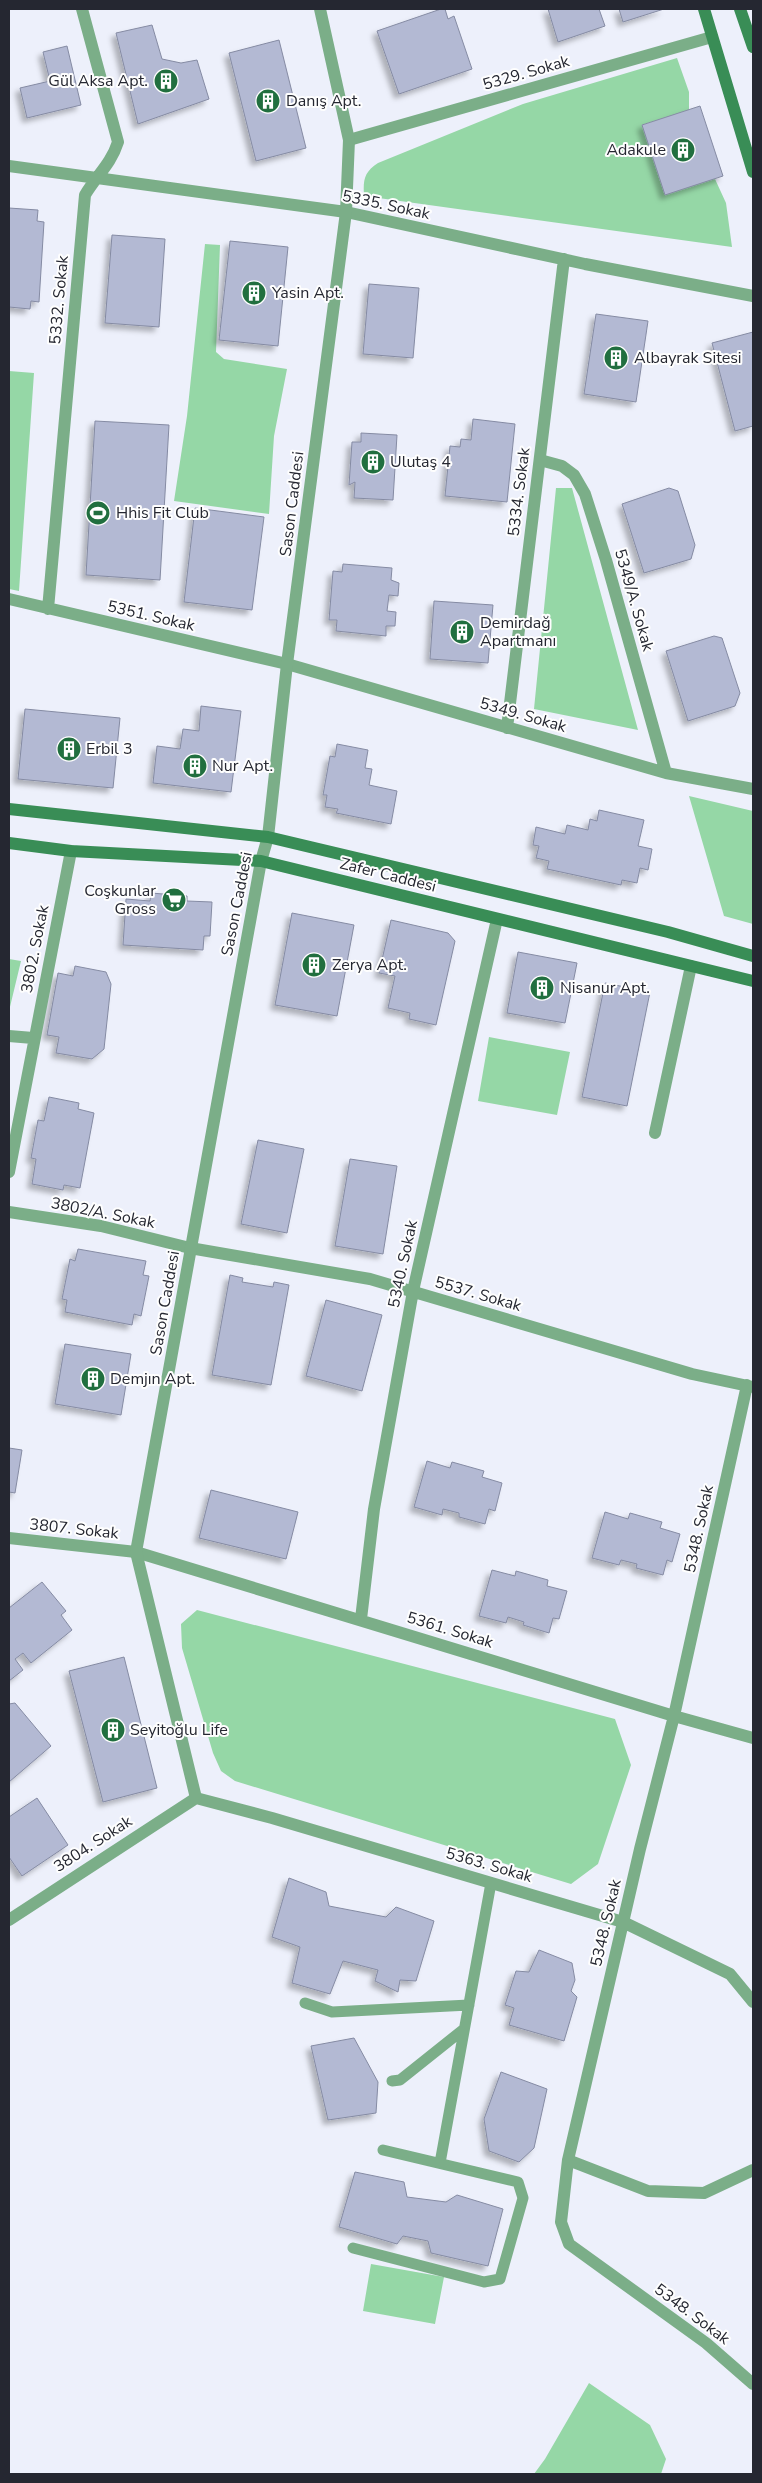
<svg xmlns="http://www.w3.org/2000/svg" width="762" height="2483" font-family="'Nunito Sans',sans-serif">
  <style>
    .green { fill: #95d7a6 }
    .building { fill: #b3b9d3; stroke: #858ba3; filter: url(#shadow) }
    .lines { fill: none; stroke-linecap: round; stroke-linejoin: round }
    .service { stroke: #7bae88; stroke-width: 11 }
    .minor { stroke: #7bae88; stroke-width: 12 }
    .tertiary { stroke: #7bae88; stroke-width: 12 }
    .secondary { stroke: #398d56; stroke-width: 12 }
    .labels { text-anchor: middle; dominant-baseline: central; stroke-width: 4; stroke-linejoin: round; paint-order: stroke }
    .street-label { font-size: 16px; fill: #252731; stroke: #fefefe }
    .poi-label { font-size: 16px; fill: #252731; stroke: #fefefe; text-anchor: start }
  </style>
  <defs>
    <filter id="shadow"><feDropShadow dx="-4.5" dy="4.5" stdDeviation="2.5" flood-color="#0004"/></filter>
  </defs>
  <rect width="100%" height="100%" fill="#edf0fb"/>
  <path class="green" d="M677,58L689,92V110L642,125L715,179L726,203L732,247L364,196C363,180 364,172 378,163L523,104Z
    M205,244L220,245L216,352L224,359L287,369L274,436L269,514L174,501L187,416Z
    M9,371L34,373L19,591L9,589Z
    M556,488H572L638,730L534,709Z
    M689,796L753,811V924L724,916Z
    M9,959L21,961L9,1011Z
    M489,1037L570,1052L557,1115L478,1101Z
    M197,1610L615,1719L631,1765L598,1864L571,1884L235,1781L221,1771L213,1753L182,1648L181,1624Z
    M371,2264L444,2277L435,2324L363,2311Z
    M589,2383L650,2425L666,2459L661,2474H534L545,2459Z"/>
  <path class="building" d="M441,9H445L448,19L454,16L472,69L399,94L377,31Z
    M548,9H599L605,26L558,42Z
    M619,9H664L623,22Z
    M152,25L162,59L181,63L197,60L209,99L138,124L116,33Z
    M279,40L306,148L256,161L229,53Z
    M67,46L81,105L27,118L20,88L50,81L43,52Z
    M700,106L723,176L665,195L642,125Z
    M9,208L38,210L37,221L44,222L39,302L31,301L30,309L9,307Z
    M112,235L165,239L159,327L105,323Z
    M230,241L288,247L278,346L219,340Z
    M369,284L419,288L413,358L363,354Z
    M596,314L648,321L636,402L584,394Z
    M753,332V426L735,431L712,343Z
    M473,419L515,424L507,502L445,496L450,446L460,447L461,439L471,440Z
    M95,421L169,425L160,580L86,575Z
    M361,433L397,435L393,500L354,498L355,482L349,485L352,442H361Z
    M669,488L678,491L695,545L691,559L644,573L622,504Z
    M195,508L264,517L252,610L184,602Z
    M343,564L392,568L391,580L399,583L398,596L389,595L387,611L396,612L395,626H386V636L336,631L337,620H329L333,571L342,572Z
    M434,601L493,605L488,663L430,659Z
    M714,636L722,638L740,693L735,706L688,721L666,651Z
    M201,706L241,711L231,792L153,783L157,746L180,749L183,729L199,731Z
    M25,709L120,718L113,788L18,779Z
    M337,744L368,750L365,768L372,769L369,785L397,791L391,824L336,813L338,809L325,807L327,795H323L330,756L335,757Z
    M599,810L644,820L638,846L652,849L648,870L640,868L637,883L622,880L621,885L547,869L549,861L536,858L539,846L533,845L536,827L565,834L567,825L588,830L590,819L597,821Z
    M151,893L187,896V901L212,902L210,936H204L203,950L123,945L126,899L150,901Z
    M292,913L354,925L337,1016L275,1005Z
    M391,920L448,933L455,941L436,1025L409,1019L410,1013L388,1008L395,976L379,973Z
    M518,952L577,963L565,1023L507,1013Z
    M75,966L106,972L111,984L104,1049L92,1059L56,1053L59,1037L47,1035L58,973L73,976Z
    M605,983L650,992L627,1106L582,1097Z
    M49,1097L79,1103L78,1109L94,1113L80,1188L64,1185L63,1190L32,1184L36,1159L31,1158L38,1120L44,1121Z
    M258,1140L304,1149L287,1233L241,1224Z
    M350,1159L397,1166L383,1254L335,1246Z
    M78,1249L146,1261L143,1275L149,1276L141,1316L134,1314L132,1325L65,1312L67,1300L62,1299L70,1259L75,1261Z
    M230,1275L243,1278L242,1282L273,1287L274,1282L289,1285L271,1385L212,1375Z
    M326,1300L382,1315L362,1391L306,1376Z
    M65,1344L131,1354L121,1415L55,1404Z
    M9,1448L22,1450L15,1493L9,1492Z
    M427,1461L450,1468L452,1462L484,1471L482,1477L502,1483L495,1511L489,1509L485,1524L459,1517V1513L443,1509L442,1515L414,1507Z
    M211,1490L298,1512L286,1559L199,1538Z
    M605,1512L628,1519L630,1513L662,1522L660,1528L680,1534L672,1562L667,1560L663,1575L636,1568L637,1564L621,1560L619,1565L592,1558Z
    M492,1570L515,1576L516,1571L548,1580L547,1586L567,1591L559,1619L553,1618L549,1633L523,1625L524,1622L508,1617L506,1623L479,1616Z
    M42,1582L66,1611L61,1615L72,1630L31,1663L23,1653L15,1659L23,1670L9,1681V1608Z
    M124,1657L157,1788L103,1802L69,1671Z
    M15,1703L51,1746L9,1782V1704Z
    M37,1798L68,1845L22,1876L9,1857V1817Z
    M289,1878L326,1892L329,1906L386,1917L396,1907L434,1921L416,1981L400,1980L398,1992L375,1981L378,1970L343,1961L330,1994L292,1983L300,1947L272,1937Z
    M539,1950L572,1963L575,1980L571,1991L577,1997L564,2041L509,2025L514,2008L505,2005L516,1971L529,1972Z
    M354,2038L378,2082L376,2113L328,2120L311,2046Z
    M501,2072L547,2089L534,2148L519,2162L489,2151L484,2119Z
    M355,2172L404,2182L407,2197L446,2202L457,2195L503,2209L488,2266L431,2253L428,2241L403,2236L397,2244L339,2227Z"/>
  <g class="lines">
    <path class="service" d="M305,2003L332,2012L469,2005
      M392,2081L400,2080L464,2029
      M440,2163L491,1883
      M353,2248L484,2282L500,2279L523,2198L518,2182L383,2150"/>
    <path class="minor" d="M349,140L712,37
      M9,166L346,212L585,264L753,296
      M540,460L562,466L574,475L585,494L606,560L666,773
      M9,599L287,664L666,773L753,789
      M48,609L85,195C97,175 111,164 118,142L82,9
      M507,728L564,259
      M9,1036L33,1038
      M655,1133L691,966
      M9,1172L71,851
      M9,1212L101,1226L190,1248L370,1279L692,1374L753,1387
      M747,1385L674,1716L640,1849L568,2160L561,2222L569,2244L706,2343L753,2384
      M9,1538L136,1552L674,1716L753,1738
      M361,1619L374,1509L413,1291L497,919
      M9,1920L196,1798L272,1818L623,1922L730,1974L753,2002
      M568,2160L648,2191L704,2193L753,2170"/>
    <path class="tertiary" d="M196,1798L136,1552L261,861L268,837L287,664L346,212L349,140L320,9"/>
    <path class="secondary" d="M704,9L753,172
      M740,9L753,47
      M9,809L268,837L668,932L753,956
      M9,843L71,851L261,861L753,981"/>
  </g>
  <defs>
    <symbol id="building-disc" viewBox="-11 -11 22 22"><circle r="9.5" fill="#216f3f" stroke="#fefefe"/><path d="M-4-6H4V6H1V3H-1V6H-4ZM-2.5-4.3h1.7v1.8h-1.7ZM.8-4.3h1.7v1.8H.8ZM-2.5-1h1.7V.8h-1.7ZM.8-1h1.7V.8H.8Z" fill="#fff"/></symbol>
    <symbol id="stadium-disc" viewBox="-11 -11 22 22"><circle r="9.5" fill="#216f3f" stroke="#fefefe"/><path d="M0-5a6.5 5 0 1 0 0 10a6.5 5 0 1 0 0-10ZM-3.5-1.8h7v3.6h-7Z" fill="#fff"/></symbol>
    <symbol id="supermarket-disc" viewBox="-11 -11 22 22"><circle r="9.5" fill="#216f3f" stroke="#fefefe"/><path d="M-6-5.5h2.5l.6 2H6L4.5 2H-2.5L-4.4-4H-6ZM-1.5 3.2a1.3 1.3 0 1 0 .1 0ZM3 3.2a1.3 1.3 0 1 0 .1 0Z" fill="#fff"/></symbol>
  </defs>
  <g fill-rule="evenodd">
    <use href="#building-disc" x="152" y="67" width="28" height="28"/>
    <use href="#building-disc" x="254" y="87" width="28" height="28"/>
    <use href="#building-disc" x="669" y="136" width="28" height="28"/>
    <use href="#building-disc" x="240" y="279" width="28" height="28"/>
    <use href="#building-disc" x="602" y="344" width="28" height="28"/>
    <use href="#building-disc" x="359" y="448" width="28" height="28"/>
    <use href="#stadium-disc" x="84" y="499" width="28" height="28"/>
    <use href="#building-disc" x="448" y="618" width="28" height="28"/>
    <use href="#building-disc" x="55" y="735" width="28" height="28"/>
    <use href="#building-disc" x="181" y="752" width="28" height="28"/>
    <use href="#supermarket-disc" x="160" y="886" width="28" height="28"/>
    <use href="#building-disc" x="300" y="951" width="28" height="28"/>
    <use href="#building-disc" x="528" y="974" width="28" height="28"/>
    <use href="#building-disc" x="79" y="1365" width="28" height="28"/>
    <use href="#building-disc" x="99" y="1716" width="28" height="28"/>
  </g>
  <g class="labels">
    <g class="street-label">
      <text transform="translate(526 73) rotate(-16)">5329. Sokak</text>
      <text transform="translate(386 205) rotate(12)">5335. Sokak</text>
      <text transform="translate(59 300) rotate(-85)">5332. Sokak</text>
      <text transform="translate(519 492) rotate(-83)">5334. Sokak</text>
      <text transform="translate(292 504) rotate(-83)">Sason Caddesi</text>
      <text transform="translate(634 600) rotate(74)">5349/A. Sokak</text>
      <text transform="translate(151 616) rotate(13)">5351. Sokak</text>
      <text transform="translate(523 715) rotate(16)">5349. Sokak</text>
      <text transform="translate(388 875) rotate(14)">Zafer Caddesi</text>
      <text transform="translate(237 904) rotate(-79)">Sason Caddesi</text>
      <text transform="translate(35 949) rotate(-79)">3802. Sokak</text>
      <text transform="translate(103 1213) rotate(11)">3802/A. Sokak</text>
      <text transform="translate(403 1264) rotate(-78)">5340. Sokak</text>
      <text transform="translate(478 1294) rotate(16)">5537. Sokak</text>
      <text transform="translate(165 1303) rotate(-80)">Sason Caddesi</text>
      <text transform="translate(74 1529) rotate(6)">3807. Sokak</text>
      <text transform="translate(699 1529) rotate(-78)">5348. Sokak</text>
      <text transform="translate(450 1630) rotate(17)">5361. Sokak</text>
      <text transform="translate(93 1844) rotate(-33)">3804. Sokak</text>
      <text transform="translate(489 1865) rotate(16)">5363. Sokak</text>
      <text transform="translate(606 1923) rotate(-77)">5348. Sokak</text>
      <text transform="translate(692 2314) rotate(37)">5348. Sokak</text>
    </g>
    <g class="poi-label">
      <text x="148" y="81" text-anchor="end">Gül Aksa Apt.</text>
      <text x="286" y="101">Danış Apt.</text>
      <text x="666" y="150" text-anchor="end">Adakule</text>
      <text x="272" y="293">Yasin Apt.</text>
      <text x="634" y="358">Albayrak Sitesi</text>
      <text x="390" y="462">Ulutaş 4</text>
      <text x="116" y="513">Hhis Fit Club</text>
      <text x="480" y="623">Demirdağ<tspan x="480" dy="18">Apartmanı</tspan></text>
      <text x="86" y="749">Erbil 3</text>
      <text x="212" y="766">Nur Apt.</text>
      <text x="156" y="891" text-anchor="end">Coşkunlar<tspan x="156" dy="18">Gross</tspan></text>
      <text x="332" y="965">Zerya Apt.</text>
      <text x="560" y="988">Nisanur Apt.</text>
      <text x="110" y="1379">Demjın Apt.</text>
      <text x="130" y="1730">Seyitoğlu Life</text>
    </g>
  </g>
  <rect width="762" height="2483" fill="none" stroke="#252731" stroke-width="20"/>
</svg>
